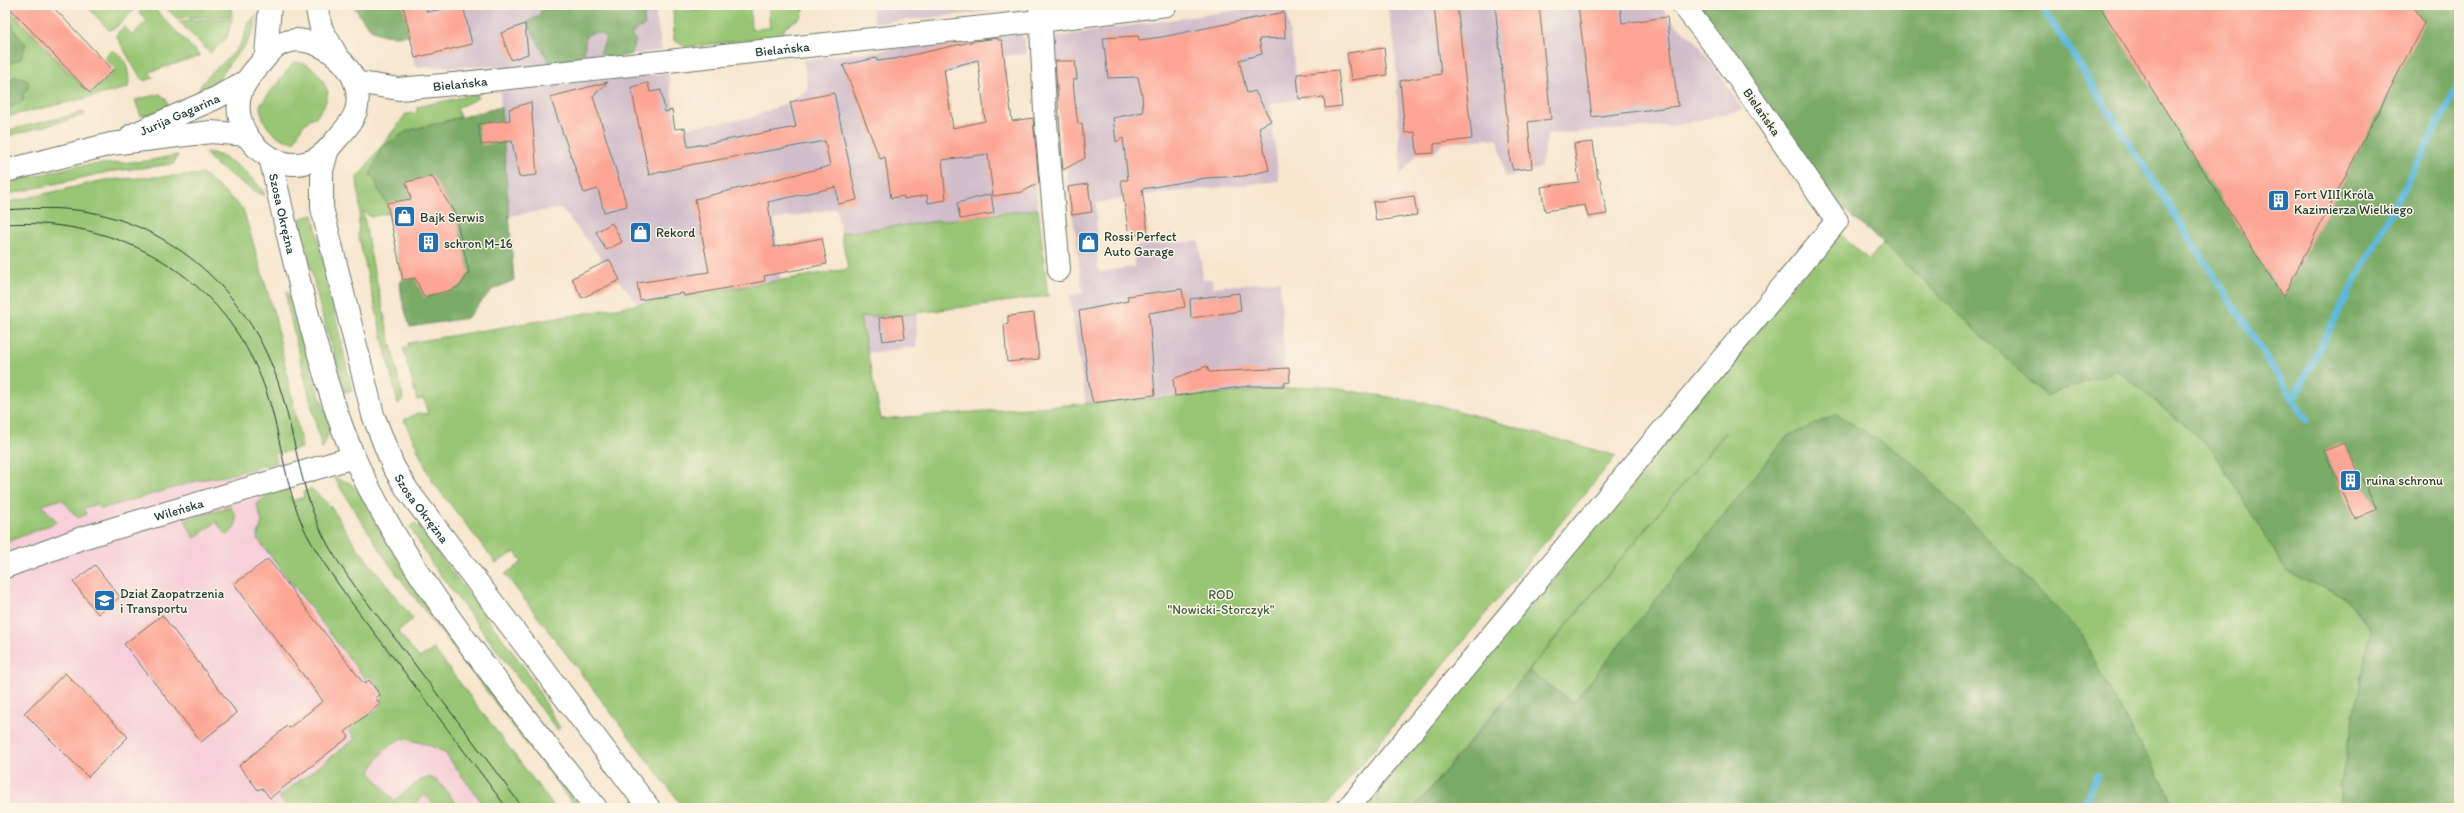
<svg xmlns="http://www.w3.org/2000/svg" width="2464" height="813" font-family="Itim,sans-serif">
  <style>
    .built { fill: #f6cfd8 }
    .industrial { fill: #d1bdca }
    .green { fill: #99c674; stroke: #5c8254 }
    .forest { fill: #7aab66; stroke: #4c744d }
    .lines { fill: none; stroke-linecap: round; stroke-linejoin: round }
    .stream { stroke: #5db9db; stroke-width: 7 }
    .building { fill: #fda594; fill-rule: evenodd }
    .minor-casing { stroke: #6b786a; stroke-width: 24 }
    .minor { stroke: #fff; stroke-width: 22 }
    .tram { stroke: #1f3d34; stroke-width: 1 }
    .labels { text-anchor: middle; dominant-baseline: central; stroke-width: 3; stroke-linejoin: round; paint-order: stroke }
    .street-label { font-size: 13px; fill: #1f3d34; stroke: #fcf5e5 }
    .poi-label { font-size: 13px; fill: #1f3d34; stroke: #fcf5e5; text-anchor: start }
    .park-label { font-size: 13px; fill: #3e5f44; stroke: #fcf5e5 }
  </style>
  <rect width="100%" height="100%" fill="#fcf5e5"/>
  <filter id="ink" filterUnits="userSpaceOnUse"><feTurbulence type="fractalNoise" baseFrequency=".025" numOctaves="2"/><feDisplacementMap in="SourceGraphic" scale="8" xChannelSelector="R" yChannelSelector="G"/><feConvolveMatrix kernelMatrix="1 2 1 2 8 2 1 2 1" color-interpolation-filters="sRGB"/></filter>
  <filter id="wash" filterUnits="userSpaceOnUse"><feTurbulence type="fractalNoise" baseFrequency=".012" numOctaves="4" result="noise"/><feDisplacementMap in="SourceGraphic" scale="16" xChannelSelector="R" yChannelSelector="G"/><feGaussianBlur stdDeviation="0.9" result="paint"/><feColorMatrix in="noise" values="0 0 0 0 0 0 0 0 0 0 0 0 0 0 0 0 0 1.4 0 .05"/><feComposite in="paint" operator="in"/></filter>
  <g filter="url(#wash)">
    <rect width="100%" height="100%" fill="#f7e6ce"/>
    <path class="built" d="M5,243L227,370L275,512L297,558L486,808H5Z"/>
    <path class="industrial" d="M405,5H596L551,66L415,67Z
      M654,5L662,50L585,62L581,34Z
      M872,5H1015L1016,9L874,23Z
      M1270,5H1286L1299,99L1270,104L1279,181L1145,195L1096,203L1097,253L1099,272L1134,267L1135,246L1199,241L1203,280L1212,279L1213,287L1280,281L1286,391L1200,393L1086,403L1069,295L1083,293L1049,38Z
      M1387,5H1662L1667,17L1697,42L1743,110L1678,125L1548,134L1540,168L1505,177L1498,138L1443,143L1434,153L1417,154L1401,175L1395,46Z
      M1021,33L1027,53L990,58L927,81L943,145L1031,127L1038,209L841,233L836,208L774,220L780,280L638,304L561,208L509,216L505,182L500,91L668,73L677,129L749,118L790,102L808,89L803,60Z
      M917,313L916,347L867,353L858,317Z"/>
    <path class="green" d="M5,5L90,94L116,70L104,57L112,51C126,53 131,76 128,88L5,117V110C11,105 17,106 23,101L24,78L15,76L5,82Z
      M86,5H140L114,29L109,30Z
      M147,5H151L200,56L149,72L153,78L144,81L136,71L116,35L124,26L132,35L147,21L139,12Z
      M163,5H178L180,8L184,5H231L232,16L176,18Z
      M673,5H683L684,11L702,9V5H750L751,29L770,28L768,5H802L805,8L801,17L784,28V36L685,47L674,40Z
      M256,16L255,27L246,45L231,61L213,88L196,99C197,80 224,64 236,50C246,40 244,24 256,16Z
      M232,18L227,38L210,53L178,21Z
      M294,62C314,63 321,76 328,92L325,104L317,116L310,119L302,127L294,142C273,139 262,125 260,105Z
      M160,94L166,99L169,108L141,116L135,100Z
      M477,94L478,98L457,108L460,117L407,131L375,179C378,192 387,200 389,213L371,217L363,211L370,252L403,398L398,404L358,234L360,208L357,178L406,114L417,113V107Z
      M84,112L85,115L5,137V131Z
      M205,152C225,152 256,178 265,195L257,193L214,163Z
      M178,155L173,164L107,172L5,195V183L76,166L146,161Z
      M204,174L243,209L275,317L302,448L275,454L277,462L225,476L204,479L101,509L97,504L84,508L86,514L78,518L62,499L42,505L57,522L5,543V203L105,180Z
      M1038,209L1048,296L902,315L860,317L881,419L1320,386L1438,405L1616,456L1325,808H684L505,574L522,562L515,552L496,563L432,481L404,420L418,413L428,414L424,399L417,400L403,347L409,346L408,343L848,269L841,233Z
      M313,215L352,391L345,392L321,311L299,219Z
      M1839,233L1869,260L1883,243L2046,396L2118,370L2212,449L2287,572L2346,597L2371,631L2341,783L2339,808H2177L2100,673L2082,634L1786,437L1573,703L1529,671L1726,432L1414,808H1360L1484,656L1566,566L1560,560Z
      M287,291L314,381L328,419L330,430L322,449L287,304Z
      M334,478L350,483L359,492C418,606 503,706 582,808H576L389,564Z
      M288,489L292,501L304,497L303,492L312,489L331,507L356,546L413,619L398,631L419,658L434,649L555,808H486L444,752L429,745L402,738C386,747 378,756 370,772L394,801C432,771 429,767 459,808H437L425,795L411,808H289L278,797L355,739L345,726L366,711L370,715L383,704L379,700L384,696L370,676L365,679L257,538L262,522L257,504L268,495Z
      M230,507C240,518 237,527 227,536L216,522L194,538L185,520Z
      M415,523L526,670L560,728L557,730L432,564L410,527Z"/>
    <path class="forest" d="M353,5H405L410,35C376,38 370,33 353,5Z
      M543,5H657L655,13L644,14L645,26L639,28L631,35L636,40L630,55L611,58L600,53L606,38C599,31 594,31 586,36L584,54L551,66L527,22L539,16Z
      M1691,5H2459V808H2339L2341,783L2371,631L2346,597L2287,572L2212,449L2118,370L2046,396L1883,243L1833,200Z
      M5,12L18,36L26,43L21,59L5,65Z
      M15,76L28,81L29,87L23,94V101C17,106 11,105 5,110V82Z
      M501,107L514,280L492,290L467,318L410,327L402,300L400,283L403,279L387,203L378,189L375,179L370,175L382,147L407,131Z
      M1837,414L1912,462L2082,634L2100,673L2177,808H1415L1529,671L1573,703L1786,437Z"/>
    <g class="lines">
      <path class="stream" d="M2041,5L2306,420
        M2293,399L2459,84
        M2082,808L2097,776"/>
    </g>
    <g id="blocks">
      <path class="building" d="M7,5H51L113,70L90,93Z
        M403,5H425L427,12L463,5L472,44L415,58Z
        M1434,5H1457L1472,139L1434,144V153L1417,154L1415,132L1405,133L1400,81L1441,74Z
        M1495,5H1539L1551,119L1528,122L1532,168L1513,170L1510,160L1509,137Z
        M1578,5H1620L1622,23L1667,17L1678,106L1592,117Z
        M2099,5H2413L2424,23L2283,297Z
        M1284,12L1285,38L1259,39L1262,54L1239,60L1247,93L1255,91L1271,121L1259,127L1269,170L1244,176L1206,178L1142,189L1148,233L1129,236L1121,180H1128L1123,138L1116,142L1113,118L1143,112L1142,95L1138,77L1108,78L1103,38L1138,36L1139,40L1162,37Z
        M525,24L528,54L511,60L501,33Z
        M997,38L998,40H1002L1012,121L1033,118L1039,183L1022,192L993,196L988,154L942,160L946,200L928,203L927,195L904,199V196L891,198L885,157L880,159L843,65L876,58L877,61L894,59L975,41ZM978,60L985,121L953,128L944,69Z
        M1384,48L1387,75L1351,80L1347,53Z
        M1055,61H1075L1077,79L1073,80L1075,103L1078,124L1082,123L1085,158L1063,170Z
        M1338,70L1342,106L1325,108L1324,97L1299,99L1297,74Z
        M608,82L593,96L627,206L604,212L598,189L584,193L550,97Z
        M648,83L650,92L661,90L665,112L672,110L675,129L685,128L688,147L796,127L790,102L834,93L857,200L838,204L836,187L768,202L774,247L822,238L827,264L764,276L765,281L684,296L683,293L640,300L637,283L709,272L695,199L830,166L825,141L694,164L649,175L631,87Z
        M531,102L537,175L519,177L512,141L481,145L478,124L510,120L509,109Z
        M1593,142L1598,179H1600L1607,214L1588,217L1585,205L1545,211L1541,187L1579,182L1574,144Z
        M432,176L455,214L469,272L461,285L452,290L424,297L415,278L403,280L387,203L411,199L406,182Z
        M1088,184L1092,212L1072,215L1068,187Z
        M991,194L994,213L960,219L957,203Z
        M1414,196L1417,215L1376,221L1373,202Z
        M612,223L622,242L606,250L596,232Z
        M610,260L620,280L582,298L572,278Z
        M1182,289L1185,307L1149,313L1155,395L1093,403L1090,391L1079,311L1128,301L1127,296Z
        M1239,293L1241,311L1191,318L1190,299Z
        M1034,313L1039,359L1007,362L1004,325L1008,324V316Z
        M902,315L905,338L883,341L879,318Z
        M1207,366L1209,372L1289,368L1290,382L1284,383V386H1249L1175,396L1173,379Z
        M2344,443L2377,509L2355,519L2324,451Z
        M268,559L364,684L369,680L380,695L375,698L380,704L345,732L349,737L270,798L262,788L258,790L239,766L287,726L289,728L323,701L234,584Z
        M95,565L120,597L98,614L73,582Z
        M162,615L237,713L201,742L124,644Z
        M65,673L128,737L88,777L24,713Z"/>
    </g>
  </g>
  <g filter="url(#ink)">
    <use href="#blocks" fill-opacity="0" stroke="#6b786a" stroke-width="1"/>
    <g class="lines">
      <defs>
        <g id="minor">
          <path d="M316,5L321,28L336,54"/>
          <path d="M1040,5L1045,111L1059,270"/>
          <path d="M296,40C330,41 366,74 356,111C352,123 343,132 335,141C324,155 312,165 292,164C258,162 230,124 241,92C245,81 253,72 260,64C273,49 275,43 296,40Z"/>
          <path d="M266,55L270,5"/>
          <path id="s1" d="M355,82L399,89L454,84L1040,21L1166,5"/>
          <path id="s2" d="M132,135L216,98L246,81"/>
          <path id="s3" d="M327,152L322,171V208L373,415L393,466L408,491L649,808"/>
          <path id="s4" d="M270,157C283,215 296,273 312,330C324,373 336,416 354,457C412,585 511,697 596,808"/>
          <path d="M5,171L111,144L211,132L247,135"/>
          <path id="s5" d="M5,567L82,538L354,457"/>
          <path d="M1348,808L1837,221L1725,59L1683,5"/>
        </g>
      </defs>
      <use href="#minor" class="minor-casing"/>
      <use href="#minor" class="minor"/>
      <path class="tram" d="M5,210C33,208 62,207 90,212C180,229 252,300 279,385C298,444 300,501 334,555C352,585 376,613 397,641C439,696 481,752 523,808
        M5,224C121,217 224,276 265,388C283,438 284,495 311,542C334,581 362,617 390,653C429,705 468,756 507,808"/>
    </g>
  </g>
  <defs>
    <symbol id="building-square" viewBox="-11 -11 22 22"><rect x="-9" y="-9" width="18" height="18" rx="4" fill="#1f6fb2" stroke="#fcf5e5"/><path d="M-4-6H4V6H1V3H-1V6H-4ZM-2.5-4.3h1.7v1.8h-1.7ZM.8-4.3h1.7v1.8H.8ZM-2.5-1h1.7V.8h-1.7ZM.8-1h1.7V.8H.8Z" fill="#fff"/></symbol>
    <symbol id="shop-square" viewBox="-11 -11 22 22"><rect x="-9" y="-9" width="18" height="18" rx="4" fill="#1f6fb2" stroke="#fcf5e5"/><path d="M-5-2.5h2.3a2.7 3.5 0 0 1 5.4 0H5L5.5 6h-11ZM-1.5-2.5h3a1.5 2.3 0 0 0-3 0Z" fill="#fff"/></symbol>
    <symbol id="university-square" viewBox="-11 -11 22 22"><rect x="-9" y="-9" width="18" height="18" rx="4" fill="#1f6fb2" stroke="#fcf5e5"/><path d="M0-5L7-2L0 1L-7-2ZM-4 1L0 2.5L4 1V4Q0 6-4 4Z" fill="#fff"/></symbol>
  </defs>
  <g fill-rule="evenodd">
    <use href="#building-square" x="2266" y="188" width="25" height="25"/>
    <use href="#shop-square" x="392" y="204" width="25" height="25"/>
    <use href="#shop-square" x="628" y="220" width="25" height="25"/>
    <use href="#building-square" x="416" y="230" width="25" height="25"/>
    <use href="#shop-square" x="1076" y="230" width="25" height="25"/>
    <use href="#building-square" x="2338" y="468" width="25" height="25"/>
    <use href="#university-square" x="92" y="588" width="25" height="25"/>
  </g>
  <g class="labels">
    <g class="street-label">
      <text stroke="none"><textPath href="#s1" startOffset="430">Bielańska</textPath></text>
      <text stroke="none"><textPath href="#s1" startOffset="106">Bielańska</textPath></text>
      <text transform="translate(1762 112) rotate(55)">Bielańska</text>
      <text stroke="none"><textPath href="#s2" startOffset="52">Jurija Gagarina</textPath></text>
      <text stroke="none"><textPath href="#s4" startOffset="58">Szosa Okrężna</textPath></text>
      <text stroke="none"><textPath href="#s3" startOffset="376">Szosa Okrężna</textPath></text>
      <text stroke="none"><textPath href="#s5" startOffset="183">Wileńska</textPath></text>
    </g>
    <g class="poi-label">
      <text x="2294" y="194">Fort VIII Króla<tspan x="2294" dy="15">Kazimierza Wielkiego</tspan></text>
      <text x="420" y="217">Bajk Serwis</text>
      <text x="656" y="232">Rekord</text>
      <text x="1104" y="236">Rossi Perfect<tspan x="1104" dy="15">Auto Garage</tspan></text>
      <text x="444" y="243">schron M-16</text>
      <text x="2366" y="480">ruina schronu</text>
      <text x="120" y="593">Dział Zaopatrzenia<tspan x="120" dy="15">i Transportu</tspan></text>
    </g>
    <g class="park-label">
      <text x="1221" y="594">ROD<tspan x="1221" dy="15">"Nowicki-Storczyk"</tspan></text>
    </g>
  </g>
  <rect width="2464" height="813" fill="none" stroke="#fcf5e5" stroke-width="20"/>
</svg>
